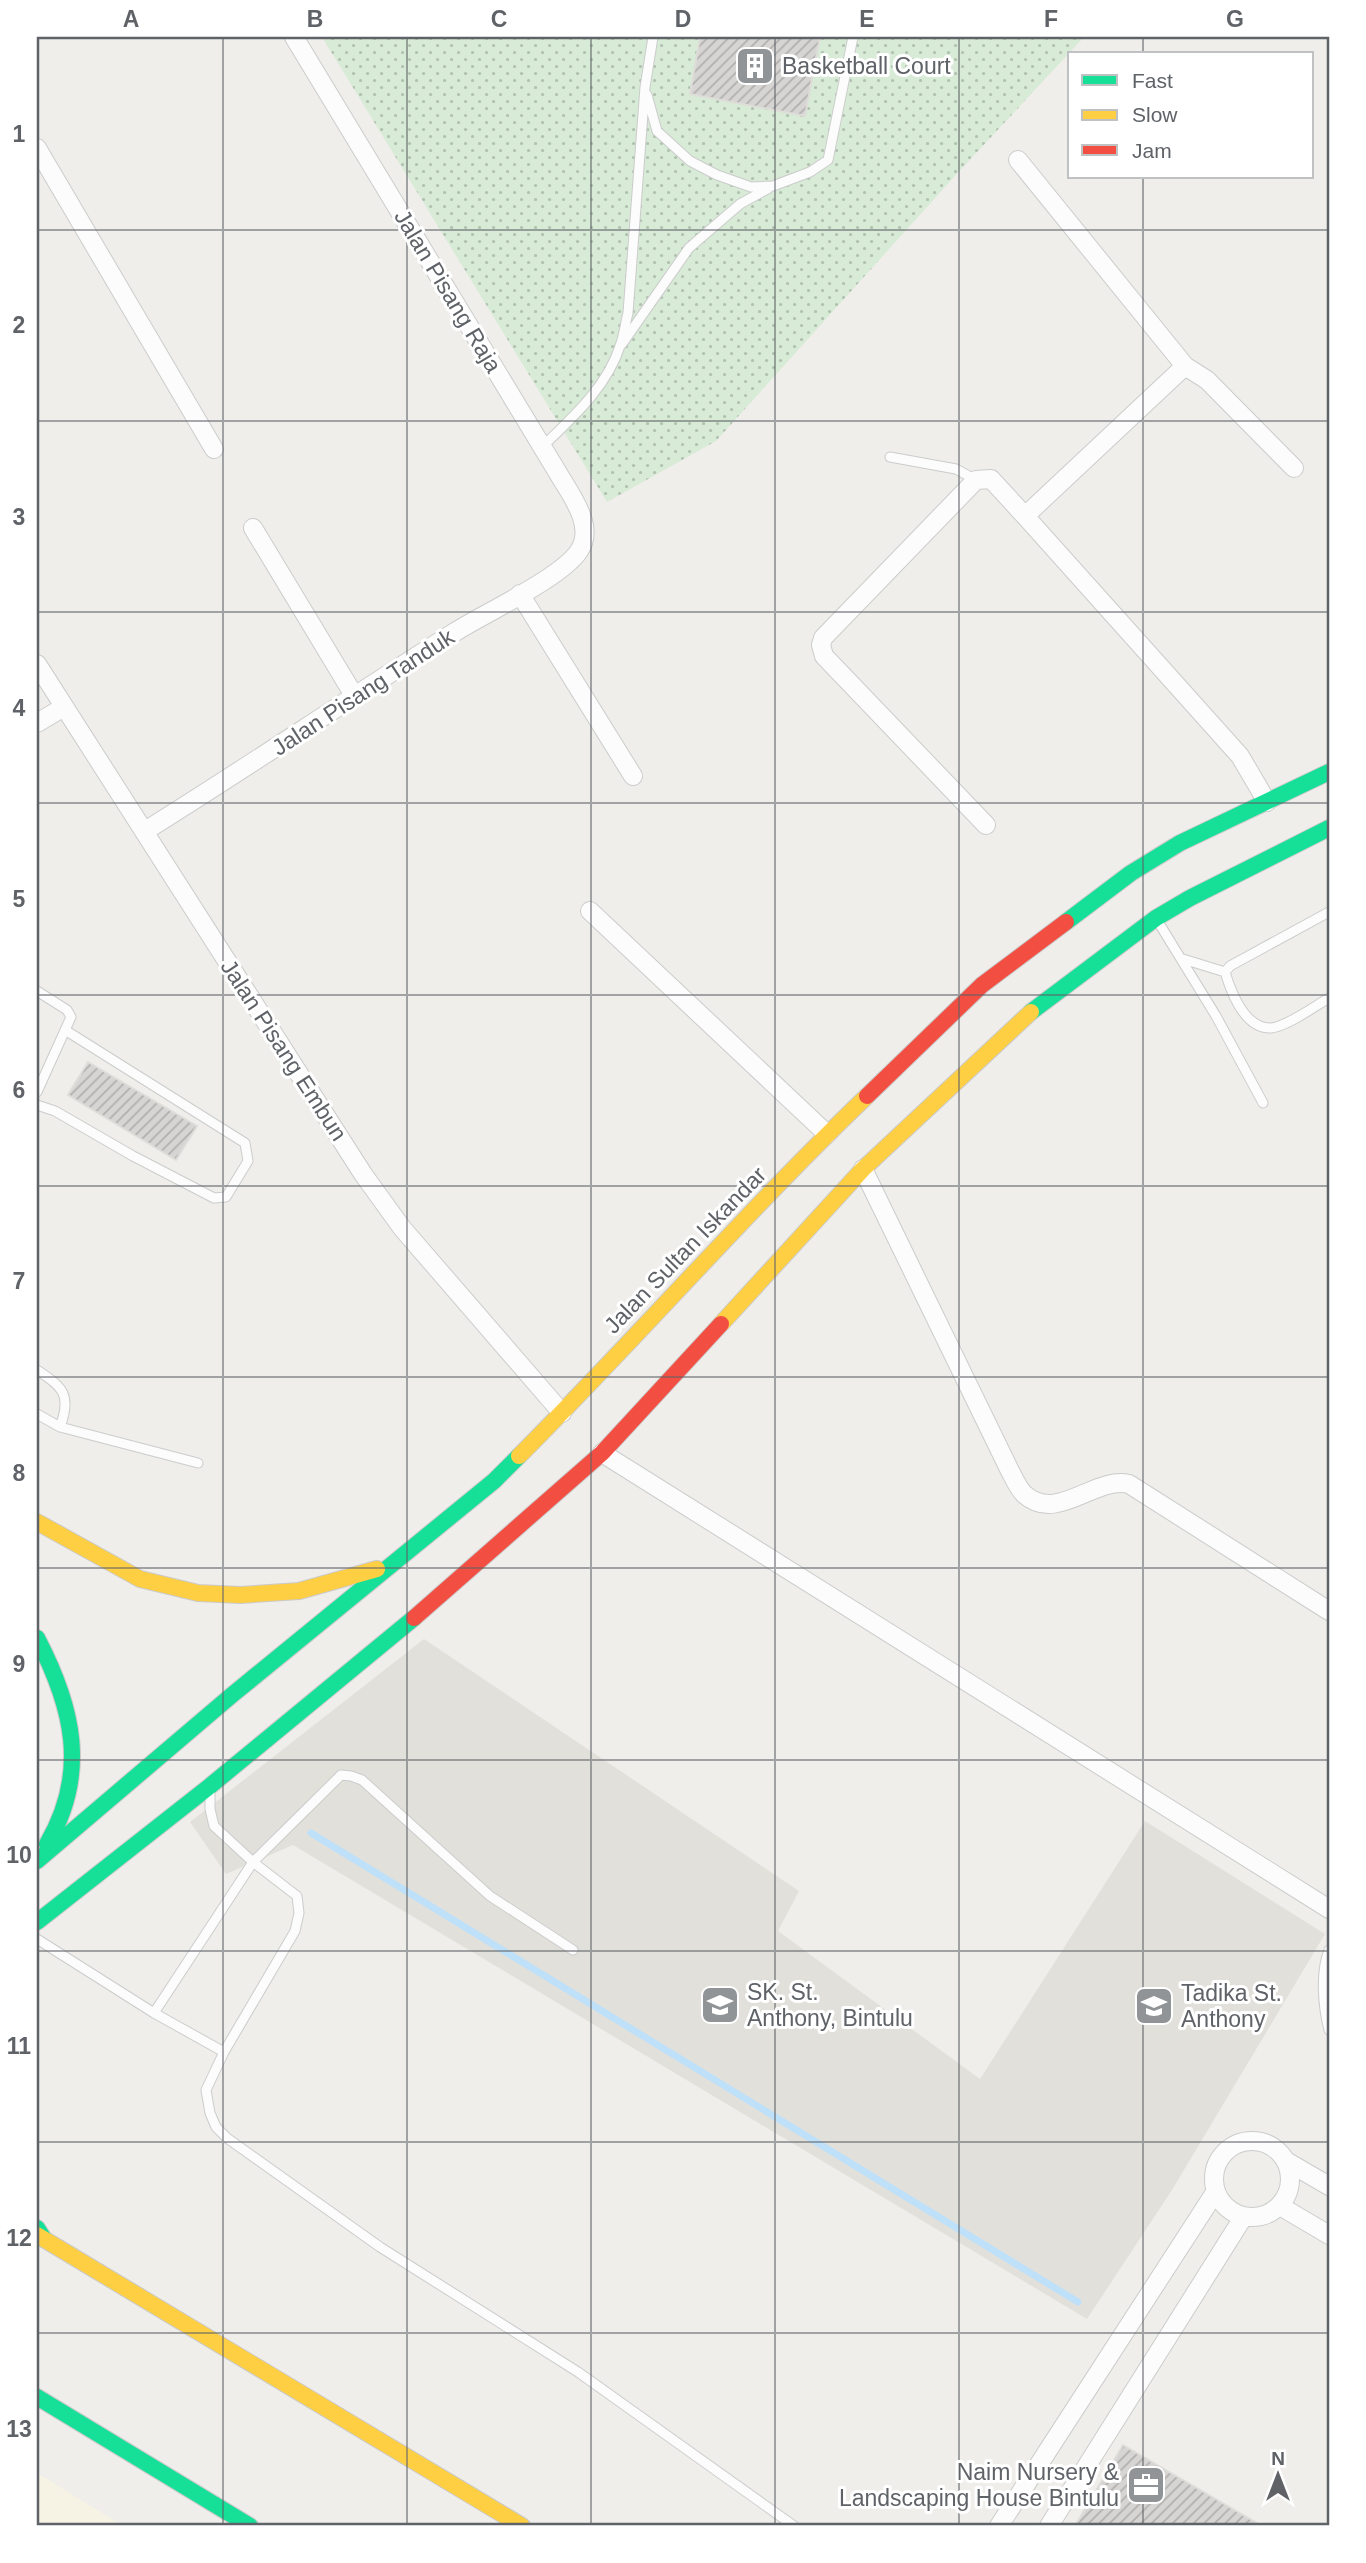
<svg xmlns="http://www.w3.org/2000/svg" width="1366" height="2563" font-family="Arial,sans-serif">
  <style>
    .commercial { fill: #f7f3e4 }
    .education { fill: #e2e0da }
    .park { fill: url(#park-dots) }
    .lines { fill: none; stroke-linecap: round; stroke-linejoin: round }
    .stream { stroke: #bfe0f9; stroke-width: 7 }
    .building { fill: url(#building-hatch); stroke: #deddd9; stroke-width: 2 }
    .lane-casing { stroke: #cbcccc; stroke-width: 11 }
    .street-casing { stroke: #cbcccc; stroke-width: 20 }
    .fast-casing { stroke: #cacacb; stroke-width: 18 }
    .slow-casing { stroke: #cacacb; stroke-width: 18 }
    .jam-casing { stroke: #cacacb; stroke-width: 18 }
    .lane { stroke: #fdfcfc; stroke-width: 9 }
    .street { stroke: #fdfcfc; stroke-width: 18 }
    .fast { stroke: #16e098; stroke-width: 16 }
    .slow { stroke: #ffcf43; stroke-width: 16 }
    .jam { stroke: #f24e42; stroke-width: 16 }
    .grid { fill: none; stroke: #5f6368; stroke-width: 2; stroke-opacity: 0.55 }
    .labels { text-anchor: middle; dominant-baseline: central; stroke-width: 6; stroke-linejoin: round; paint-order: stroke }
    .poi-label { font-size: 23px; fill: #5f6368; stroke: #fff; text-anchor: start }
    .street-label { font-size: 23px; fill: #5f6368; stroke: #fff }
    .neatline { fill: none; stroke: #5f6368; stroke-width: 2.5 }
    .grid-label { font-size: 23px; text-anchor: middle; font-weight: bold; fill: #5f6368 }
  </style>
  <defs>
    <pattern id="park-dots" width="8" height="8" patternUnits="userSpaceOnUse" patternTransform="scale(1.75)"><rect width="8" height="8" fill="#d8ebd6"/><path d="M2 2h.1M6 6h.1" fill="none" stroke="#b2c2b1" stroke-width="1.8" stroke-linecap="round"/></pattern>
    <pattern id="building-hatch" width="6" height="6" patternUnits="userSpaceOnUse" patternTransform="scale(1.75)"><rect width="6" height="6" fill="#d6d5d3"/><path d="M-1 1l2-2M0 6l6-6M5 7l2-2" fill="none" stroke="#b1b0af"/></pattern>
  </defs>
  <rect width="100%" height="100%" fill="#efeeea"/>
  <path class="commercial" d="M37,2473L123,2526H37Z"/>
  <path class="education" d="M424,1639L799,1891L778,1931L980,2079L1145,1821L1325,1934L1172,2190L1087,2319L293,1845L226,1874L190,1822Z"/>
  <path class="park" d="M322,37H1084L954,177L716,441L607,502Z"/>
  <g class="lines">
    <path class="stream" d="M311,1833L1078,2302"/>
  </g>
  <path class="building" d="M700,37H820L805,116L690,94Z
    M88,1062L197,1126L176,1160L68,1095Z
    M1123,2445L1262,2526H1075Z"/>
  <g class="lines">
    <defs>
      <path id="lane" d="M647,95L657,131L690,161L717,175L751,187L773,186L810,172L828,160L853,37
        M622,344L689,248L740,204L769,188
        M542,447C572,418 607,387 620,346C624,336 625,324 628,313L645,87L653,37
        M890,457L956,469L976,480
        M1329,912L1230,966L1225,972C1231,992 1245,1029 1271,1028C1286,1027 1315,1006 1329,998
        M1157,920L1216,1016L1263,1103
        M1183,959L1225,972
        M37,991L67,1010L71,1017L37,1092
        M37,1105L55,1111L133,1156L214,1198L226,1197L248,1161L245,1143L65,1030
        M37,1370C63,1387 72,1395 60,1427
        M37,1414L60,1427L198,1463
        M210,1794V1809L214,1826L253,1862L297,1896L299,1913L295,1931L224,2052L206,2090L210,2113L216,2127L227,2138L380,2247L578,2372L794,2526
        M37,1939L154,2013L253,1862L341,1775L351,1776L362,1780L490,1896L573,1950
        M1329,1950C1320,1973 1323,2007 1329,2030
        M154,2013L224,2052"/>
      <path id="street" d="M37,148L214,449
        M1018,160L1185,366L1207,380L1294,468
        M1025,516L1185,366
        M253,528L355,697
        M520,594L633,776
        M37,664L363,1174L402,1228L562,1413
        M37,723L64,707
        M986,825L824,656L821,645L823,638L976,480L991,479L1025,516L1240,756L1267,802
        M145,831C249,766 351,697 455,632C485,613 561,578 579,551C596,526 570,494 558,473L294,37
        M590,911L827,1134
        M863,1169L1010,1471C1014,1478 1018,1488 1024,1494C1057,1524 1094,1476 1129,1484L1329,1611
        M602,1453L1329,1909
        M1214 2179a38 38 0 1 1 76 0a38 38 0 1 1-76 0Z
        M1286,2161L1329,2186
        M1280,2206L1329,2235
        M999,2526L1216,2191
        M1049,2526L1244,2216"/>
      <path id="fast" d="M1066,922L1131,873L1180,843L1329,772
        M1031,1012L1156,918L1190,898L1329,828
        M37,1638C73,1707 89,1773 47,1844
        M37,1861L232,1695L494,1481L519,1456
        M37,1922L210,1786L414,1618
        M37,2228L44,2239
        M37,2397L250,2526"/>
      <path id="slow" d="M721,1324L863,1169L1031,1012
        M519,1456C637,1338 746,1212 867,1096
        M37,1522L140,1579L198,1593L240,1595L299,1591L377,1569
        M37,2235L522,2526"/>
      <path id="jam" d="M867,1096L982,985L1066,922
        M414,1618L602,1453L721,1324"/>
    </defs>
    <use href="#lane" class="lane-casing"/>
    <use href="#street" class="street-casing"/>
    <use href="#fast" class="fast-casing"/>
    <use href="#slow" class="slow-casing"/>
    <use href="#jam" class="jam-casing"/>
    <use href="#lane" class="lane"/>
    <use href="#street" class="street"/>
    <use href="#fast" class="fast"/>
    <use href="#slow" class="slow"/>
    <use href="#jam" class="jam"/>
  </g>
  <path class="grid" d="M223,37V2526M407,37V2526M591,37V2526M775,37V2526M959,37V2526M1143,37V54M1143,177V2526M37,230H1329M37,421H1329M37,612H1329M37,803H1329M37,995H1329M37,1186H1329M37,1377H1329M37,1568H1329M37,1760H1329M37,1951H1329M37,2142H1329M37,2333H1329"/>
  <defs>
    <symbol id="building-square" viewBox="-11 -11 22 22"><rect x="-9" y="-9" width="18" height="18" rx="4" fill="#919496" stroke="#fff"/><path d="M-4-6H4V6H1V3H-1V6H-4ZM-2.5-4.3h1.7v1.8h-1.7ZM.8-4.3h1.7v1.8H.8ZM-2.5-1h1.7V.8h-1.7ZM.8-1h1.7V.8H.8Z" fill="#fff"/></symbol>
    <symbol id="school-square" viewBox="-11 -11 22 22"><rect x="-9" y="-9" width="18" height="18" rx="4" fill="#919496" stroke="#fff"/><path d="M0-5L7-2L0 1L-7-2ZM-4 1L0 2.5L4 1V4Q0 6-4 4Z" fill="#fff"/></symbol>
    <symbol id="office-square" viewBox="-11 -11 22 22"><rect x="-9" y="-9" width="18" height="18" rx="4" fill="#919496" stroke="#fff"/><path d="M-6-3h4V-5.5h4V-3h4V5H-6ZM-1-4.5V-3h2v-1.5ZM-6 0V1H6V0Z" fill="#fff"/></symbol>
  </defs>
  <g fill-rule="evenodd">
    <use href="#building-square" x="733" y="44" width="44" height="44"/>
    <use href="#school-square" x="698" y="1983" width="44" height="44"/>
    <use href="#school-square" x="1132" y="1984" width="44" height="44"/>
    <use href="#office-square" x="1124" y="2463" width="44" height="44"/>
  </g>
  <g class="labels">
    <g class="poi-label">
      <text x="782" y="66">Basketball Court</text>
      <text x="747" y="1992">SK. St.<tspan x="747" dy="26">Anthony, Bintulu</tspan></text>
      <text x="1181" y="1993">Tadika St.<tspan x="1181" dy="26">Anthony</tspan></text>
      <text x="1119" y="2472" text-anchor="end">Naim Nursery &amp;<tspan x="1119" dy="26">Landscaping House Bintulu</tspan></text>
    </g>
    <g class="street-label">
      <text transform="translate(448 291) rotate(59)">Jalan Pisang Raja</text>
      <text transform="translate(363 692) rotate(-33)">Jalan Pisang Tanduk</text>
      <text transform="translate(284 1050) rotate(57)">Jalan Pisang Embun</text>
      <text transform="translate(685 1250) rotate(-46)">Jalan Sultan Iskandar</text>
    </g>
  </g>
  <rect width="1366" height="2563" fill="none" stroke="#ffffff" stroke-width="77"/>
  <rect x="1068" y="52" width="245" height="126" fill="#ffffff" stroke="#bfc1c3" stroke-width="2"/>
  <rect x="1082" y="75" width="35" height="10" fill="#16e098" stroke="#bfc1c3" stroke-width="2"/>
  <text x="1132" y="88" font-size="21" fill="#5f6368">Fast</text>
  <rect x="1082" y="110" width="35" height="10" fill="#ffcf43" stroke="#bfc1c3" stroke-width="2"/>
  <text x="1132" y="122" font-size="21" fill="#5f6368">Slow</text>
  <rect x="1082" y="145" width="35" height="10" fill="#f24e42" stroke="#bfc1c3" stroke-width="2"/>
  <text x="1132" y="158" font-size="21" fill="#5f6368">Jam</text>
  <g transform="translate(1278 2475)" stroke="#ffffff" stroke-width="5" paint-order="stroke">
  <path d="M0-5L12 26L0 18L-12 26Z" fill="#5f6368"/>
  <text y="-10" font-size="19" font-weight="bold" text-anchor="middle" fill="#5f6368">N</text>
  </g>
  <rect x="38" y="38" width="1290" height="2486" class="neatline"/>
  <g class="grid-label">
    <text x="131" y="27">A</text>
    <text x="315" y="27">B</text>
    <text x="499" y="27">C</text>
    <text x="683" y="27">D</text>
    <text x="867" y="27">E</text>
    <text x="1051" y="27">F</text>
    <text x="1235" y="27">G</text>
    <text x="19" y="142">1</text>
    <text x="19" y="333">2</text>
    <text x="19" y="525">3</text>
    <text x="19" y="716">4</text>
    <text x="19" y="907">5</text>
    <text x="19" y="1098">6</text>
    <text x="19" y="1289">7</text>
    <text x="19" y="1481">8</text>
    <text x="19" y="1672">9</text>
    <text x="19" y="1863">10</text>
    <text x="19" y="2054">11</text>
    <text x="19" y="2246">12</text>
    <text x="19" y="2437">13</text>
  </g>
</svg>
